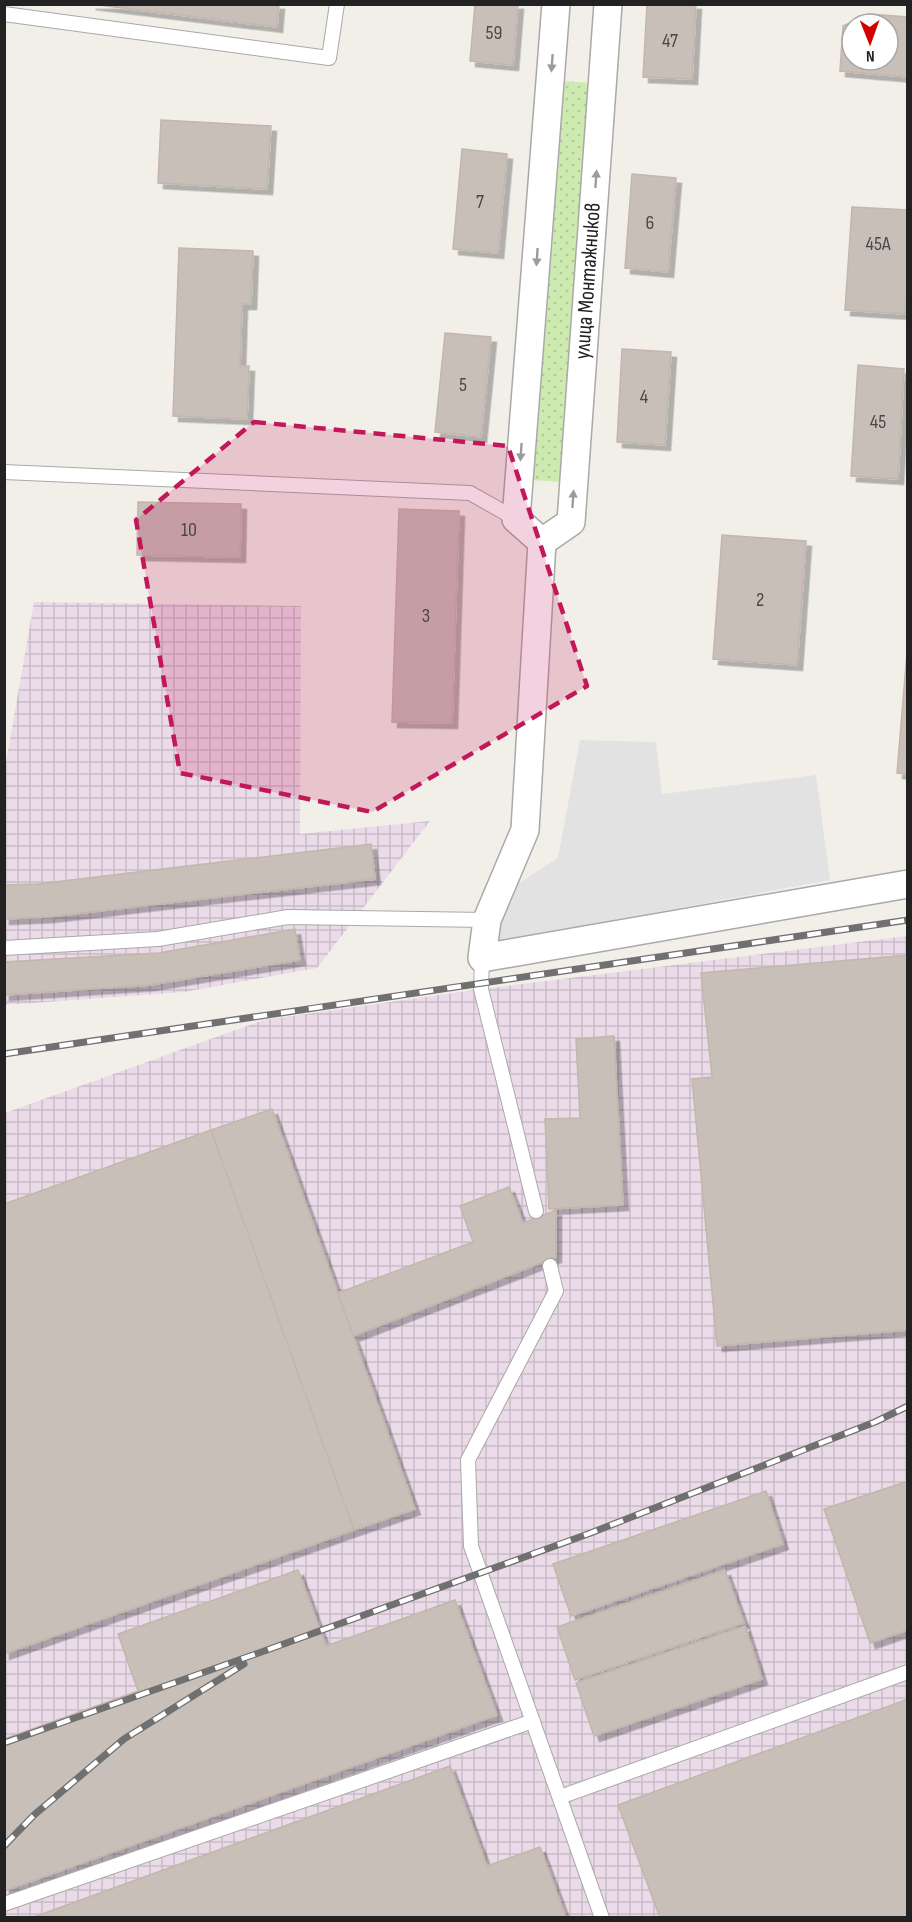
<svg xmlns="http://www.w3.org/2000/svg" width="912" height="1922" font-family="'Sofia Sans Condensed',sans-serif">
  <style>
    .industrial { fill: url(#industrial-grid) }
    .grass { fill: url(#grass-dots) }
    .parking { fill: #e2e2e2 }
    .building { fill: #c7bfb8; stroke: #c4b6ab; stroke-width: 1.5; fill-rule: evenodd; filter: url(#shadow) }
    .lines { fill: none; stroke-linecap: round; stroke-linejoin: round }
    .lane-casing { stroke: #a9a9a9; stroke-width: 16 }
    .street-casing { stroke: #a9a9a9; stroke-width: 30 }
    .lane { stroke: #fff; stroke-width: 14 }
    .street { stroke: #fff; stroke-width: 27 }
    .rail-casing { stroke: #707070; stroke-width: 7 }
    .rail { stroke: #fff; stroke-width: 4.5; stroke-dasharray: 14; stroke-linecap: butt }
    .oneway { fill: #9c9c9c }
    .marked { fill: #c2185b; fill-opacity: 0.2; stroke: #c2185b; stroke-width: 4.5; stroke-dasharray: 12 8; stroke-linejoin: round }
    .labels { text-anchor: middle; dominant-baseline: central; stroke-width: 5; stroke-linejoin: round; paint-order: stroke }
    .number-label { font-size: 20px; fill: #4b4948 }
    .street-label { font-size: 22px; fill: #222; stroke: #fff }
  </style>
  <defs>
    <pattern id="industrial-grid" width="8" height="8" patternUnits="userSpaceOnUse" patternTransform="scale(1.5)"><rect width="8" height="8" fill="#ebdbe8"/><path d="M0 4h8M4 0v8" fill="none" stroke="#c9bcc7"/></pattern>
    <pattern id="grass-dots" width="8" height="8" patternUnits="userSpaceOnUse" patternTransform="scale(1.5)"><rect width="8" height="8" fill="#cdebb0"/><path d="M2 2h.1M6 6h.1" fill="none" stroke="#b0c997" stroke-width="1.8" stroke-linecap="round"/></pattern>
    <filter id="shadow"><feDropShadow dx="5.5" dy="5.5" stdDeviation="0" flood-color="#0004"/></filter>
  </defs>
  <rect width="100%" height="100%" fill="#f2efe9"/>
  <path class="industrial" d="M34,602L301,606L300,834L430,821L317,968L184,992L5,1005V768Z
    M907,936V1917L5,1918V1113L264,1020L481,989Z"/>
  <path class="grass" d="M563,81L593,83L562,482L531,480Z"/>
  <path class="parking" d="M580,740L656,742L662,794L816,775L830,880L494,942L499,896L558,858Z"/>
  <path class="building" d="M90,4H279L277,27Z
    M475,4H518L513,65L470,61Z
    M647,4H696L692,79L643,77Z
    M869,14L908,17V77L840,71L843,26ZM852,24H888V60H852Z
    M161,120L271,126L267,189L158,183Z
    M462,149L507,154L498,253L453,249Z
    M632,174L676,178L668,272L625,268Z
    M852,207L908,210V278L905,314L845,310Z
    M179,248L253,251L251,304H242L240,366H249L247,419L173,416Z
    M445,333L491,337L481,437L435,432Z
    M622,349L671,352L665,445L617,442Z
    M858,365L904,369L898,479L851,476Z
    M138,502L241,504L240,557L137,555Z
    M399,509L459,511L452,723L392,722Z
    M722,535L806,541L797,665L713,659Z
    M908,640V774L897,773Z
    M371,844L375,879L48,917L4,919V885L38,884Z
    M295,929L300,960L150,985L4,995V962L159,953Z
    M908,955V1330L717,1346L692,1079L712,1077L701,973Z
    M614,1036L623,1205L549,1209L545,1119L580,1118L576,1039Z
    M272,1109L415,1509L354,1530L211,1130Z
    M211,1130L354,1530L4,1654V1204Z
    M509,1187L523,1223L556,1210V1257L353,1336L338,1293L473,1242L460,1206Z
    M908,1481V1630L870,1643L824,1509Z
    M766,1491L783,1544L571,1616L553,1564Z
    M298,1570L326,1646L455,1600L497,1715L4,1891V1739L138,1691L118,1634Z
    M725,1570L744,1623L575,1680L557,1627Z
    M745,1626L762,1679L594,1736L576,1683Z
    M908,1699V1918H660L618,1805Z
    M450,1766L487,1866L540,1847L566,1918H31Z"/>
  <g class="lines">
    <defs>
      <path id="lane" d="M4,14L329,58L337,4
        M4,472L470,493L516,519
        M4,948L158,939L288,917L487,920
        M482,958L481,989L536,1211
        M550,1266L556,1291L468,1460L471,1546L602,1918
        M560,1797L908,1672
        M4,1904L533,1721"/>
      <path id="street" d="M542,542L525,830L487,920L482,958L908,884
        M542,542L571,522L608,4
        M542,542L516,519L556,4"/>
    </defs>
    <use href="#lane" class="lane-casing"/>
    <use href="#street" class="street-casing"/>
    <use href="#lane" class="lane"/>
    <use href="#street" class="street"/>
    <defs>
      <path id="rail" d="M4,1054L908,920
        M4,1743L267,1650L588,1534L875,1422L908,1406
        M4,1846L34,1815L124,1739L244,1664"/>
    </defs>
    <use href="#rail" class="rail-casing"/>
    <use href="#rail" class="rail"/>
  </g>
  <defs><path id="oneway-solid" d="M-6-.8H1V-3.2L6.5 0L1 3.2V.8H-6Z" transform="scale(1.5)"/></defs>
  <g class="oneway">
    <use href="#oneway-solid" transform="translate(552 63) rotate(94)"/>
    <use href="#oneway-solid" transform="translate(596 179) rotate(-86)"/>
    <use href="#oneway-solid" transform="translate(537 257) rotate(94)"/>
    <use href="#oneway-solid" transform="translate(521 452) rotate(94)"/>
    <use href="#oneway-solid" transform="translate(573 499) rotate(-86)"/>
  </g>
  <path class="marked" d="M254,422L508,446L587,686L372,812L180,773L136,520Z"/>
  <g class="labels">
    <g class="number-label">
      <text x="494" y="33">59</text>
      <text x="670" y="41">47</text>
      <text x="480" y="202">7</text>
      <text x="650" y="223">6</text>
      <text x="878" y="244">45А</text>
      <text x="463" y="385">5</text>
      <text x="644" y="397">4</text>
      <text x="878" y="422">45</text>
      <text x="189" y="530">10</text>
      <text x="760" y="600">2</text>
      <text x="426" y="616">3</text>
    </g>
    <g class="street-label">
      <text transform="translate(588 281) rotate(-86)">улица Монтажников</text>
    </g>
  </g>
  <rect width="912" height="1922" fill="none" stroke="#222222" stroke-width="12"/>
  <g transform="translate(870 42) rotate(179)"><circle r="28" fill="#ffffff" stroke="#a7a7a7" stroke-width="1.5"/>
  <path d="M0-4.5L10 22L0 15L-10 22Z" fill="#d40000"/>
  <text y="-9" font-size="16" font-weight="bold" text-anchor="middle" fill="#222222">N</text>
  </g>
</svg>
